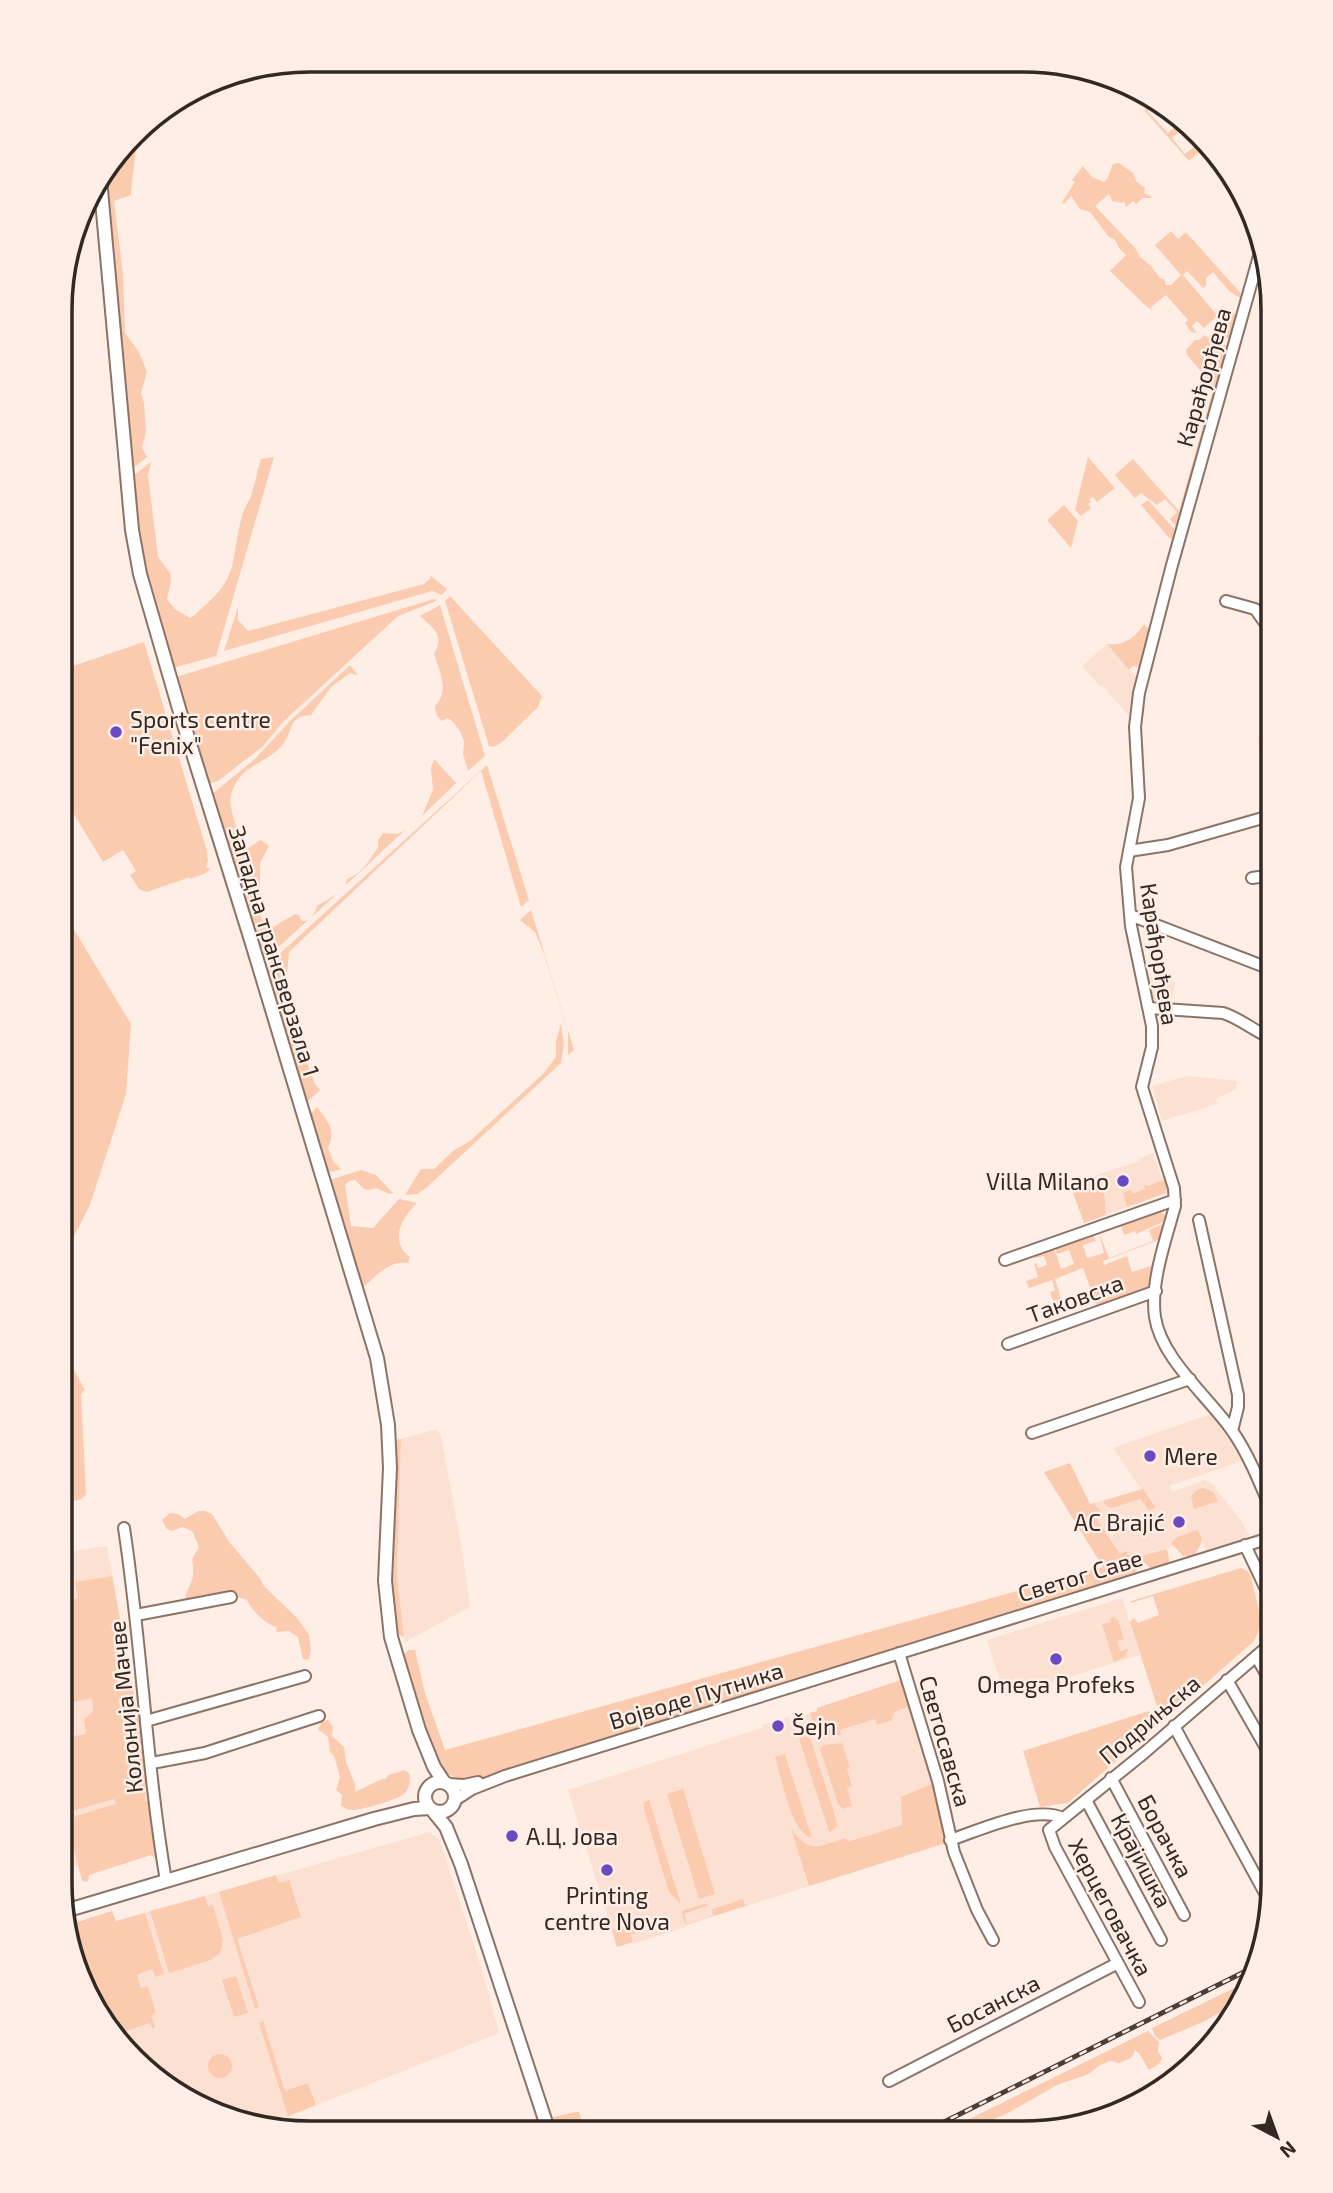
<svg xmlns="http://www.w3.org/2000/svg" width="1333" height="2193" font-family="'Exo 2',sans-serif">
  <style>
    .built { fill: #fce1d2 }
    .green { fill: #fbcbaf }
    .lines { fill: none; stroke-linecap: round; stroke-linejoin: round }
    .minor-casing { stroke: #8b7366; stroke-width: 14 }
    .major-casing { stroke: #8b7366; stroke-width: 16 }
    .minor { stroke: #fff; stroke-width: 10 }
    .major { stroke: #fff; stroke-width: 12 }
    .rail-casing { stroke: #493f39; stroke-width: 5 }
    .rail { stroke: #feeee5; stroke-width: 2.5; stroke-dasharray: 8; stroke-linecap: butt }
    .poi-dot { fill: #6a4ac2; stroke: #feeee5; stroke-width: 2.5 }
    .labels { text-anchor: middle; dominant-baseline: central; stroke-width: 5; stroke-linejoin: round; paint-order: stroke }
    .street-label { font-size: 23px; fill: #322923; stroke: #feeee5 }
    .poi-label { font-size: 23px; fill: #322923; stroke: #feeee5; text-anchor: start }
    .rim { fill: none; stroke: #322923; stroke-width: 3.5 }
  </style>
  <rect width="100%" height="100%" fill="#feeee5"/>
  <path class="built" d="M1107,644L1137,678L1130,717L1103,686L1101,687L1082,666Z
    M1273,732V766L1265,768L1257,737Z
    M1144,976L1175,982L1171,1007L1153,1004L1148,998Z
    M1187,1076L1237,1081L1236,1089L1216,1099L1217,1104L1162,1121L1152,1086Z
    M1153,1153L1161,1176L1165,1175L1167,1183L1166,1193L1084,1223L1070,1184L1139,1161V1159Z
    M1211,1414L1242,1461L1169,1486L1173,1492L1205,1480L1216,1486L1215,1488L1240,1519L1253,1543L1208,1557L1201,1538L1104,1567L1068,1511L1141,1489L1113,1448Z
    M433,1430H437L441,1436L462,1549L470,1607L405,1642L397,1576L401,1439Z
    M107,1546L139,1721L157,1860L151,1855L88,1875L89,1879L85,1882L82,1880L77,1866L70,1868L73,1885L65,1887L64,1885L60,1886V1553Z
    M1122,1598L1140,1655L1005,1697L987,1640Z
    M901,1680L910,1707L911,1717L918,1728L930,1767L928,1771L934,1783L946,1843L686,1925V1927L633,1944L632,1942L617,1947L568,1790L762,1728L763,1725L789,1717L790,1720L817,1711V1708Z
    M430,1832L440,1841L482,1970L499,2033L289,2116L293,2131H277L158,2082L78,1979L69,1933L115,1918L116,1921Z"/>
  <path class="green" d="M1153,102L1167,108L1157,116L1151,108L1147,111L1168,133L1179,124L1174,119L1178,114L1187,125L1172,138L1185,154L1200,142L1204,148L1189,161L1144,110Z
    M137,132C137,153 132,174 131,195L114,201L123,275L125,333L139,352L147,372L141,393L144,403L146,432L142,448L147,457L132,469L107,170Z
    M1119,163L1133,173L1136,181L1145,188L1144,193L1151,196V198H1143L1136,204L1133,201L1126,207L1124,201L1122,203L1112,201L1109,194L1095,206L1135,248L1140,257L1151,266L1160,278L1164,279L1166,285H1171L1181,275L1155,245L1171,231L1178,239L1186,232L1243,296L1240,298L1229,291L1213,272L1206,278V286L1203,288L1187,271L1183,275L1223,322L1234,313L1237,317L1231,339L1216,335L1225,328L1216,317L1204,328L1197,321L1192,326L1197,333L1191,332L1185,323L1188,320L1166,295L1151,307L1152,310L1146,306L1110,271L1126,255L1120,249L1115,240L1109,237L1090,212L1080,209L1071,196L1064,204L1062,202L1075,182L1072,180L1083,166L1092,177L1104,182L1107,179L1113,164Z
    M1205,335L1214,342L1229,346L1178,529L1170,519L1177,512L1165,499L1157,505L1141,493L1135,498L1115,475L1133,459L1179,511L1214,387L1187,355L1186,350L1195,340H1199Z
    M274,457L216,656L173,668C154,606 135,542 133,476L151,462L148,475L158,557L170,573L171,582L167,599L175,609L190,618C196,615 197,612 202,608C241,576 230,559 242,516C244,509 248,503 251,496C255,484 257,471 261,459Z
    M1088,457L1115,488L1097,502L1093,497L1089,499L1091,502L1088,504L1091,508L1081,516L1075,510Z
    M1148,500L1177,532L1175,540L1169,538L1141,505Z
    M1064,505L1078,521L1071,548L1047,520Z
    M431,576L447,589L442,595L432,591L224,651L238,607V620L248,631L424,584L430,579Z
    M450,596L542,696L538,707L501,743L494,747L489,746L445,601Z
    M434,599L437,600L434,602L398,616L284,721L262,747L218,781L208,784L176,677Z
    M440,605L485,756L468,771L463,754L464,741L460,731L452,721L447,718L442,721L437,716L435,706C450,691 440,673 434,654C445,635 434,629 420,616Z
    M1144,624L1146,627L1152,628L1139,667L1133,666L1129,670L1107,644C1124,646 1135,638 1144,624Z
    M144,642L207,851L208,861L206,867L210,869L206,873L190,879V877L147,892L139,889L130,875L136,871L123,850L103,862L61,793V670Z
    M350,665L358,675L350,673L331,687L311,715C288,716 294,728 284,743C268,764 243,763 233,789C227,802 233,814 236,826C239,836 237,844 248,848L261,840L269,846L260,863V893L258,898L261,917L268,930L295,914L299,915L302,921H308L315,912L317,906L337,894L262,962L212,794L255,759L289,722Z
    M434,759L456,783L422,816L433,790L431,768Z
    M487,765L529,900L521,907L481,771L289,952L285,999L315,1084L320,1090L305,1104L264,968Z
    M406,829L346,885L347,879C363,873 368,861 378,848V841L383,833L398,834Z
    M61,908L131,1024L126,1094L90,1205L60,1264Z
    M531,910L574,1050L568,1055V1031L544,954L535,932L520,920Z
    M561,1024L564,1045L561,1063L426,1188L417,1194L405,1195L421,1169H434L453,1151L470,1141L543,1074L556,1057V1041Z
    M317,1107C329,1123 336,1129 328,1148L333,1161L341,1169L327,1173L309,1115Z
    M361,1170L376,1175L393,1193L390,1194L376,1188L369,1190L364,1189L355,1180L349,1181L345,1185L351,1226L373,1228L399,1199L417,1203C401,1218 389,1242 410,1257L408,1263C390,1259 374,1278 361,1289L327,1181Z
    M1093,1176L1095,1181L1100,1180L1104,1192L1106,1215L1084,1223L1070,1184Z
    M1166,1179L1167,1187L1166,1193L1127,1207L1123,1193L1131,1190L1133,1194L1145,1189L1144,1185L1148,1186Z
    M1159,1211L1166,1215L1165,1221L1136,1234L1135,1231L1124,1235L1120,1224Z
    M1165,1223L1161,1239L1103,1261L1104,1265L1127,1256L1132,1272L1154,1265L1147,1289L1097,1307L1083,1268L1055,1279L1061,1299L1057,1301L1058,1307L1056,1308L1050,1292L1055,1290L1052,1280L1029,1288L1026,1281L1038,1277L1034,1264L1036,1263L1038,1268L1047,1265L1044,1256L1035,1258L1034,1255L1054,1248L1061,1269L1074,1264L1069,1250L1057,1254L1055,1248L1093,1234L1096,1241L1083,1245L1087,1258L1104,1253L1099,1232L1109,1258L1153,1241L1149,1230Z
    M60,1345L85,1390L81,1394L86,1494L82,1499L60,1505Z
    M401,1439L397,1576L404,1637L395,1634L391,1604L395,1440Z
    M1070,1463L1090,1504L1094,1503L1101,1512L1096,1518L1120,1554L1126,1551L1137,1568V1578L480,1780L455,1778L444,1771L441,1763L435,1758L401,1656L409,1650H415L425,1693L445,1750L1103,1567L1044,1472Z
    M1203,1488L1213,1492L1218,1501L1194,1509L1191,1496L1197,1490Z
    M1143,1489L1156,1508L1149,1510L1140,1499L1112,1508L1106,1506L1103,1501Z
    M198,1511H205L212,1514L230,1543L259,1577L264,1586L297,1618L309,1635L311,1649L309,1660L303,1659L298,1637L289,1631L277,1632L276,1627C265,1623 252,1611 247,1600L238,1597L187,1601L185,1597C187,1590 193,1581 193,1574C194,1555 188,1566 199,1547L192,1531L182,1527L172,1531L167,1529L162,1520L170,1513L178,1514L185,1519Z
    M1197,1530L1202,1538L1200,1546L1194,1556H1183L1171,1543L1177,1537Z
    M1166,1549L1168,1552L1169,1561L1164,1566L1150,1568L1138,1557Z
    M1241,1568L1248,1571L1251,1577L1262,1623L1254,1641L1162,1722L1130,1622L1134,1618L1138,1623L1159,1615L1153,1596L1131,1603V1601Z
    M112,1576L139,1721L148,1784H145V1801H150L157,1860L151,1855L89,1875L88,1881L85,1882L82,1880L67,1822L76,1816L116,1804L114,1799L69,1812L63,1808L60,1796V1726L71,1723L74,1736L86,1734L84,1720L93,1710L92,1698L65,1704L60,1684V1602L78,1598L75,1582Z
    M1113,1617L1118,1620L1124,1639L1117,1641L1120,1651L1128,1649L1125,1657L1114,1662L1102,1624L1111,1622L1110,1619Z
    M901,1680L910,1707L909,1712L907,1707L894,1712L892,1720L877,1725L875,1719L840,1730L841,1735L823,1738L817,1734L810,1713L817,1711V1708Z
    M1149,1711L1156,1726L1068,1803L1040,1807L1023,1751Z
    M328,1720L333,1727L332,1736L344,1747L346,1762L355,1784V1792L382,1779H385L389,1775L404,1770L409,1773C411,1780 410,1788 404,1794C397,1800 359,1811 351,1810C347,1810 344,1807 341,1805L342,1795L336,1790L340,1777L334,1756L330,1752L328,1737L318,1729L322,1722Z
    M804,1731L811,1740L836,1819L837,1827L829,1832L797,1732Z
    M842,1743L850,1767L847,1769L852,1786L847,1788L852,1806L844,1808L845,1811L838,1804L820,1749L824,1745Z
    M785,1754L812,1838C791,1833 781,1776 775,1757Z
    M934,1783L946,1843L809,1886L791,1829C812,1855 817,1846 846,1838L848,1842L902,1825L901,1797Z
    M683,1789L715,1894L699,1899L667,1794Z
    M649,1800L681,1904L669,1892L644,1809V1802Z
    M60,1831L74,1881L73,1885L67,1887L64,1886L60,1868V1853L63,1852Z
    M276,1875L279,1883L289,1880L301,1917L237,1939L259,2007L255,2009L219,1892Z
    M205,1896L208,1906L213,1905L223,1940L220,1953L211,1960L169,1973L150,1911Z
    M743,1899L745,1906L686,1925L681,1911L704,1904L709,1905L684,1914L687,1924L713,1916L712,1909Z
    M112,1911L116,1921L145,1913L164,1974L155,1977L152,1969L137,1975L141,1988L148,1986L156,2013L151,2015L155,2027L152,2028L150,2023L120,2033L78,1979L68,1925Z
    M633,1923L636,1933L631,1935L633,1942L617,1947L612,1930Z
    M236,1976L248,2013L234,2017L222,1980Z
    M1255,1978L1242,2000L1205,2021L1165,2038L1160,2040L1155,2036L1152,2028Z
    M263,2021L285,2091L308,2083L316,2105L288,2116L259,2023Z
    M1148,2031L1159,2042L1158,2051L1162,2058L1159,2064L1149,2070L1139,2053L1134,2050V2054L1131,2058L1119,2063L1110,2061L1100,2065L1089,2074L1057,2085L1008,2113L963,2133H941Z
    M208 2066a12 12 0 1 1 24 0a12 12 0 1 1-24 0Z
    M575,2112H579L586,2132H557L553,2117Z"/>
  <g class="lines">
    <defs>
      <path id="minor" d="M1261,249L1172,565L1139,693L1135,727L1139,798L1126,867L1131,926L1152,1026V1047L1142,1087L1174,1188L1175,1206C1166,1239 1150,1283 1155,1317C1161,1359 1210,1398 1233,1432C1250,1457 1261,1486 1273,1514
        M1226,601L1255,609L1273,634
        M1129,851L1168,845L1273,815
        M1252,878L1273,875
        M1130,915L1273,970
        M1149,1008L1223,1013C1240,1018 1255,1032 1273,1039
        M1199,1220L1238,1395V1407L1232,1431
        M1005,1260L1175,1200
        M1008,1344L1156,1291
        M1032,1433L1190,1379
        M124,1528C142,1645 146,1764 166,1881
        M1245,1545L1273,1604
        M136,1615L231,1597
        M899,1653L938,1781L954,1852L977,1910L993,1940
        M1256,1656L1273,1686
        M1227,1680L1273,1760
        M146,1721L305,1676
        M1174,1726L1272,1906
        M152,1763L205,1753L319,1716
        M1111,1778L1184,1915
        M448,1784L464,1785L478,1782
        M455,1800L472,1789L505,1776L1273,1537
        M1086,1800L1161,1940
        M950,1840C980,1830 1034,1805 1063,1818
        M1139,2002L1055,1847L1049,1830L1144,1753L1268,1646L1273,1637
        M889,2081L1118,1963"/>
      <path id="major" d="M100,179L132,530L140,574L180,712L251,940L377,1358L388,1425L390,1468L385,1581L391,1637L419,1730L434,1767L444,1782
        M425 1797a15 15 0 1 1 30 0a15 15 0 1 1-30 0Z
        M433,1811L446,1827L461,1864L549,2132
        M65,1911L374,1819L414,1809L430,1808"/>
    </defs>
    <use href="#minor" class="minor-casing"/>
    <use href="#major" class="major-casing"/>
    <use href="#minor" class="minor"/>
    <use href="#major" class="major"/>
    <defs>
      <path id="rail" d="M922,2133L1258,1965"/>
    </defs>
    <use href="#rail" class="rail-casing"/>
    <use href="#rail" class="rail"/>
  </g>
  <g class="poi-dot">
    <circle cx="116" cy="732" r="7"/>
    <circle cx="1123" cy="1181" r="7"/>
    <circle cx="1150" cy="1456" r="7"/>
    <circle cx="1179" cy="1522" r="7"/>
    <circle cx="1056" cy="1659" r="7"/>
    <circle cx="778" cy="1726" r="7"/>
    <circle cx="512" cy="1836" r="7"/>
    <circle cx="607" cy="1870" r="7"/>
  </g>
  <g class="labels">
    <g class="street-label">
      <text transform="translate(1203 377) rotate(-74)">Карађорђева</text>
      <text transform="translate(275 951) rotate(73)">Западна трансверзала 1</text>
      <text transform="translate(1160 954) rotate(81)">Карађорђева</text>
      <text transform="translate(1075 1298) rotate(-20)">Таковска</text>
      <text transform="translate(1080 1575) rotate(-17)">Светог Саве</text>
      <text transform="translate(696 1695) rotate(-17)">Војводе Путника</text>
      <text transform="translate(125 1707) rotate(-96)">Колонија Мачве</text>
      <text transform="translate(1149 1719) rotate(-40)">Подрињска</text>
      <text transform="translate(946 1741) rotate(74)">Светосавска</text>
      <text transform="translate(1166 1836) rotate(62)">Борачка</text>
      <text transform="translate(1142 1860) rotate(62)">Крајишка</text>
      <text transform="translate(1111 1907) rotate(62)">Херцеговачка</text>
      <text transform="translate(993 2003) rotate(-27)">Босанска</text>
    </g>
    <g class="poi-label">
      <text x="130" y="719">Sports centre<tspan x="130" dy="26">"Fenix"</tspan></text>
      <text x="1109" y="1181" text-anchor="end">Villa Milano</text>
      <text x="1164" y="1456">Mere</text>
      <text x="1165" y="1522" text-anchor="end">AC Brajić</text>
      <text x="1056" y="1684" text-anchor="middle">Omega Profeks</text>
      <text x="792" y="1726">Šejn</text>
      <text x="526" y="1836">А.Ц. Јова</text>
      <text x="607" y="1895" text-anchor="middle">Printing<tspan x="607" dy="26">centre Nova</tspan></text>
    </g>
  </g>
  <path d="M0 0H1333V2193H0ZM310 72H1023A238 238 0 0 1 1261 310V1883A238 238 0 0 1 1023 2121H310A238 238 0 0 1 72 1883V310A238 238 0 0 1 310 72Z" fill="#feeee5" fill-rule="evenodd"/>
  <path class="rim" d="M310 72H1023A238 238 0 0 1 1261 310V1883A238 238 0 0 1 1023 2121H310A238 238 0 0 1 72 1883V310A238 238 0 0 1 310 72Z"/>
  <g transform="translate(1277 2137) rotate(139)" stroke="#feeee5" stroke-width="5" paint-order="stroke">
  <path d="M0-5L12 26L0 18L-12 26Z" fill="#322923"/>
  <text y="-10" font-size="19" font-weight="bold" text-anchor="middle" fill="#322923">N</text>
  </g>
</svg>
